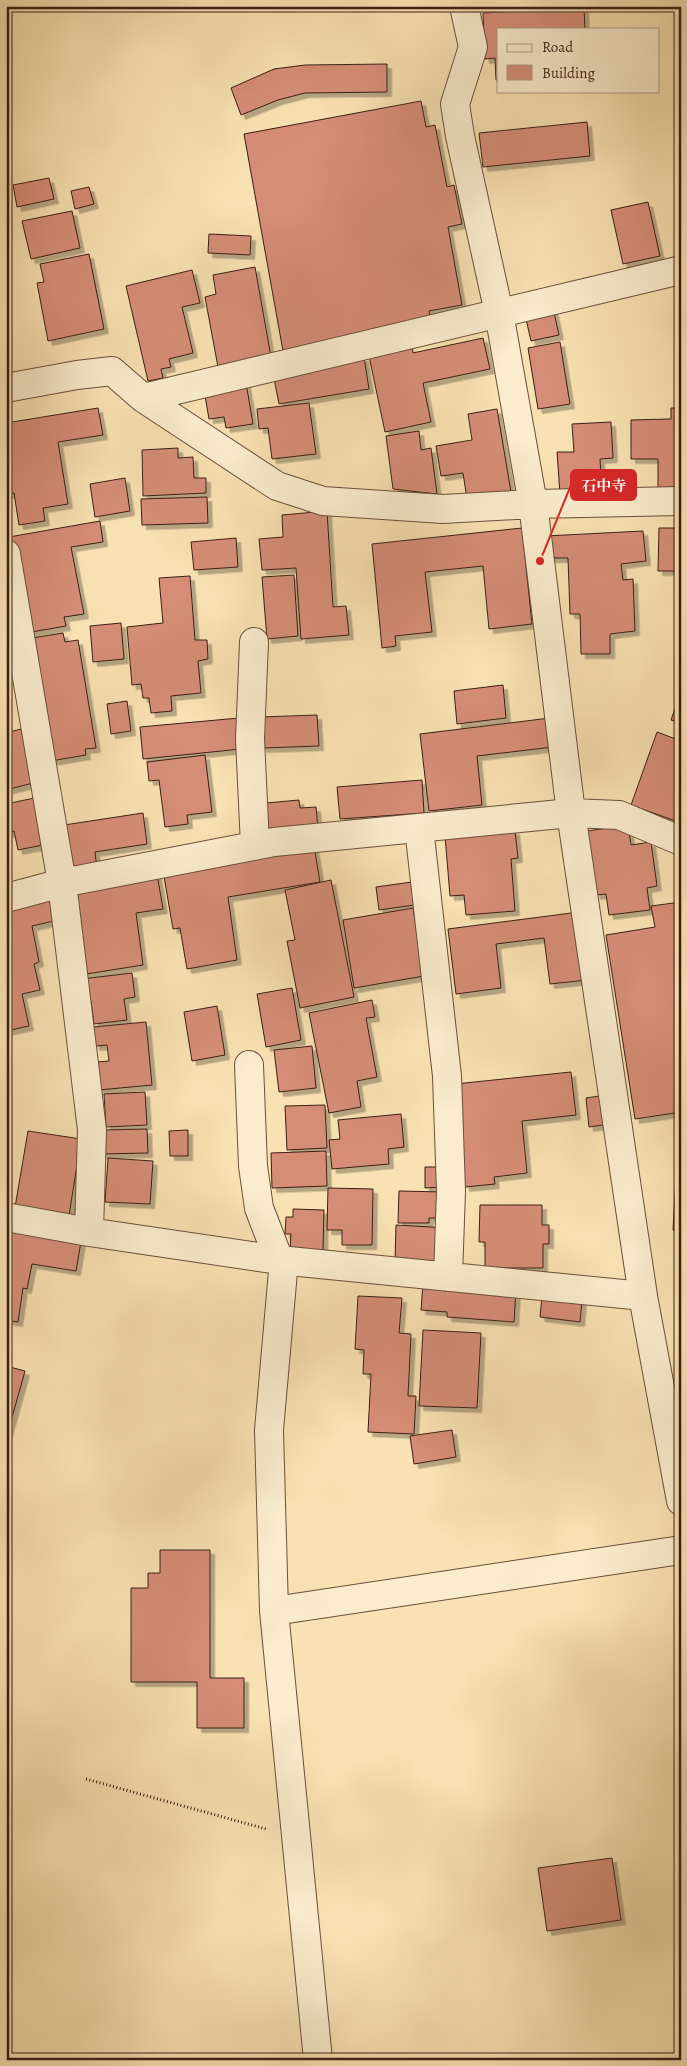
<svg xmlns="http://www.w3.org/2000/svg" width="687" height="2066" font-family="Alegreya,'Noto Serif JP',serif">
  <style>
    .building { fill: #d58d77; stroke: #3b1e14; filter: url(#shadow) }
    .lines { fill: none; stroke-linecap: round; stroke-linejoin: round }
    .street-casing { stroke: #6a4f3c; stroke-width: 30 }
    .path { stroke: #3b1e14; stroke-width: 3; stroke-dasharray: 1 2.5; stroke-linecap: butt }
    .street { stroke: #faeccd; stroke-width: 28 }
    .leader { fill: none; stroke: #d62828; stroke-width: 2 }
    .callout-dot { fill: #d62828; stroke: #faeccd; stroke-width: 2 }
    .callout { fill: #d62828; stroke: #d62828; stroke-width: 2 }
    .callout-label { font-size: 15px; text-anchor: middle; font-weight: bold; fill: #fff }
  </style>
  <defs>
    <filter id="shadow"><feDropShadow dx="4.5" dy="4.5" stdDeviation="0" flood-color="#0004"/></filter>
  </defs>
  <rect width="100%" height="100%" fill="#f8e1b2"/>
  <filter id="stains"><feTurbulence type="fractalNoise" baseFrequency=".004" numOctaves="4"/><feColorMatrix values="0 0 0 0 .2 0 0 0 0 .09 0 0 0 0 .02 0 0 0 .5 -.17"/></filter>
  <radialGradient id="worn" r=".72"><stop offset=".6" stop-color="#630" stop-opacity="0"/><stop offset="1" stop-color="#630" stop-opacity=".3"/></radialGradient>
  <path class="building" d="M584,8L585,29H498V80H496L495,58L485,59L483,13Z
    M387,64V92L305,93L278,100L241,115L231,88L274,69L305,65Z
    M421,101L426,127L435,125L447,187L454,185L462,224L448,227L462,305L429,311L431,324L283,351L244,134Z
    M587,122L590,156L483,167L479,133Z
    M49,178L54,199L17,207L13,185Z
    M89,187L94,204L75,209L71,191Z
    M648,202L660,256L623,264L611,210Z
    M72,211L80,248L31,259L22,221Z
    M209,234L251,236L250,255L208,253Z
    M89,254L104,329L48,341L37,283L44,282L40,264Z
    M255,267L271,357L218,367L205,297L216,294L213,275Z
    M192,270L200,303L182,307L193,353L169,359L171,367L161,369L163,378L148,381L126,286Z
    M552,303L559,335L531,341L524,310Z
    M483,338L490,369L423,383L431,422L385,432L369,356L412,347L413,353Z
    M560,342L570,404L538,409L528,348Z
    M364,357L369,389L279,404L273,373Z
    M246,383L253,424L226,428L224,417L209,419L204,390Z
    M309,403L316,454L272,459L268,428L259,429L257,409Z
    M98,408L103,435L58,442L68,504L43,508L45,521L19,525L14,493L6,494V423Z
    M671,408H681V487L658,488V459H631V420L671,419Z
    M497,409L511,492L467,499L463,473L441,476L436,446L472,440L468,414Z
    M611,422L613,458L600,459L602,492L560,494L557,452H574L572,424Z
    M419,431L421,450L431,448L437,494L393,489L386,436Z
    M178,448V458L193,457L194,478H206V493L143,496L142,450Z
    M125,478L130,511L95,517L90,484Z
    M207,497L208,523L142,525L141,499Z
    M327,511L333,607L346,606L349,635L301,639L296,568L262,570L259,539L283,537L282,515Z
    M100,521L103,542L71,547L84,614L64,617L66,626L26,633L9,537Z
    M522,528L532,624L489,629L483,566L425,572L432,632L395,636L396,646L382,648L372,544Z
    M659,528H681V571H658Z
    M643,531L646,561L621,564L623,580L633,579L635,631L610,634V654H581L580,614H570L568,558H549L546,536Z
    M236,538L238,567L194,570L191,542Z
    M294,575L298,636L267,639L262,577Z
    M190,576L195,640H207L208,659L198,661L201,693L171,696L172,711L151,713L149,698H143L141,684L132,685L127,627L163,623L159,578Z
    M121,623L124,659L93,662L90,626Z
    M63,633L65,642L78,640L96,748L85,749L86,755L51,761L32,638Z
    M503,685L506,718L457,724L454,691Z
    M681,691V723L671,720Z
    M127,701L131,731L111,734L107,704Z
    M317,715L319,746L262,748L260,717Z
    M239,718L241,749L143,759L140,727Z
    M550,718L553,747L477,756L482,805L429,811L420,734Z
    M21,729L33,783L6,790V733Z
    M657,732L681,741V823L631,805Z
    M205,755L212,812L187,815L188,824L165,827L159,780L149,781L147,762Z
    M422,780L424,813L340,819L337,787Z
    M39,797L48,844L18,850L14,831L8,833L6,804Z
    M299,800L300,808L316,807L318,829L269,833L266,803Z
    M143,813L147,844L95,852L97,869L72,873L64,825Z
    M628,825L631,845L651,842L657,886L647,888L650,910L609,915L606,894L596,895L587,831Z
    M515,830L518,858L511,859L515,911L466,915L464,895L450,896L445,836Z
    M314,846L320,882L228,897L237,960L187,969L180,928L173,929L163,871Z
    M157,874L163,909L136,913L143,965L80,975L66,888Z
    M331,880L354,997L300,1008L287,941L295,940L285,890Z
    M419,881L422,904L379,910L376,887Z
    M48,893L54,921L32,926L39,962L34,964L40,990L22,994L29,1026L6,1031V902Z
    M681,902V1112L635,1119L606,935L655,927L651,906Z
    M413,908L424,976L354,988L343,920Z
    M579,912L587,980L550,984L544,938L496,944L501,988L456,994L448,929Z
    M132,973L135,997L124,999L127,1020L94,1024L91,1001H85L82,979Z
    M292,988L301,1040L266,1047L257,994Z
    M372,1000L375,1017L366,1018L377,1077L357,1081L361,1107L329,1113L309,1013Z
    M217,1006L225,1055L192,1061L184,1012Z
    M146,1022L152,1085L99,1090L96,1062L109,1061L107,1045L95,1046L93,1027Z
    M312,1046L316,1088L279,1092L274,1050Z
    M571,1072L576,1115L522,1121L527,1173L494,1177L495,1184L465,1187L455,1084Z
    M145,1092L147,1125L106,1127L104,1094Z
    M606,1095L609,1124L589,1127L586,1098Z
    M325,1105L327,1148L287,1150L285,1106Z
    M401,1114L404,1147L388,1149L389,1164L332,1169L329,1140L340,1139L338,1120Z
    M147,1129L148,1153L100,1154V1130Z
    M188,1130V1156H170L169,1131Z
    M28,1131L81,1139L69,1216L14,1213Z
    M326,1151L327,1186L272,1188L271,1153Z
    M108,1158L153,1161L150,1204L105,1202Z
    M677,1159H681V1230H673Z
    M425,1167H443L444,1187L425,1188Z
    M328,1188L373,1189L372,1245H342V1230H327Z
    M399,1191L444,1192V1218H429V1223H398Z
    M480,1205H542V1225H549V1244H543V1268H485V1242H479Z
    M293,1209L324,1210L323,1251L290,1250L291,1234H285L286,1217H293Z
    M6,1223L82,1236L76,1271L32,1264L27,1289L23,1288L18,1322L6,1320Z
    M396,1225L448,1228L446,1264L395,1262Z
    M423,1283L516,1290L514,1322L447,1317V1312L421,1310Z
    M358,1296L402,1298L399,1333L411,1334L408,1396H416L414,1434L368,1432L371,1374H363L364,1350L355,1349Z
    M542,1296L582,1300L580,1322L540,1317Z
    M423,1330L481,1333L477,1408L419,1406Z
    M6,1366L25,1371L6,1439Z
    M452,1430L456,1457L414,1464L410,1436Z
    M160,1550H210V1678H244V1728H197V1682H131V1588H148V1573H160Z
    M612,1858L621,1920L547,1931L538,1868Z"/>
  <g class="lines">
    <defs>
      <path id="street" d="M464,6L473,47L455,104L460,136L499,313L533,504L571,813L643,1296L681,1501
        M6,388L77,375L112,371L143,398L277,486L323,501L443,509L533,504L681,501
        M143,398L681,270
        M6,554L62,883L92,1130L89,1232
        M254,642L250,739L255,845
        M419,828L447,1076L451,1191L448,1277
        M6,898L62,883L274,842L571,813L619,815L681,841
        M249,1065L253,1166L259,1208L279,1260
        M6,1217L89,1232L279,1260L643,1296
        M284,1260L269,1430L274,1611L318,2060
        M274,1611L681,1550"/>
    </defs>
    <use href="#street" class="street-casing"/>
    <path class="path" d="M86,1779L266,1829"/>
    <use href="#street" class="street"/>
  </g>
  <path class="leader" d="M540 561L571 485"/>
  <circle class="callout-dot" cx="540" cy="561" r="5"/>
  <rect class="callout" x="571" y="470" width="65" height="30" rx="5"/>
  <g class="callout-label">
    <text x="604" y="491">石中寺</text>
  </g>
  <rect width="687" height="2066" fill="none" stroke="#f8e1b2" stroke-width="25"/>
  <rect x="8" y="8" width="672" height="2051" fill="none" stroke="#3b1e14" stroke-width="2.5"/>
  <rect x="12" y="12" width="662" height="2041" fill="none" stroke="#3b1e14"/>
  <rect x="497" y="28" width="162" height="65" fill="#faeccd" stroke="#ae9a83"/>
  <rect x="507" y="44" width="25" height="8" fill="#faeccd" stroke="#ae9a83"/>
  <text x="542" y="52" font-size="15" fill="#3b1e14">Road</text>
  <rect x="507" y="65" width="25" height="15" fill="#d58d77" stroke="#ae9a83"/>
  <text x="542" y="78" font-size="15" fill="#3b1e14">Building</text>
  <rect width="100%" height="100%" filter="url(#stains)"/>
  <rect width="100%" height="100%" fill="url(#worn)"/>
</svg>
